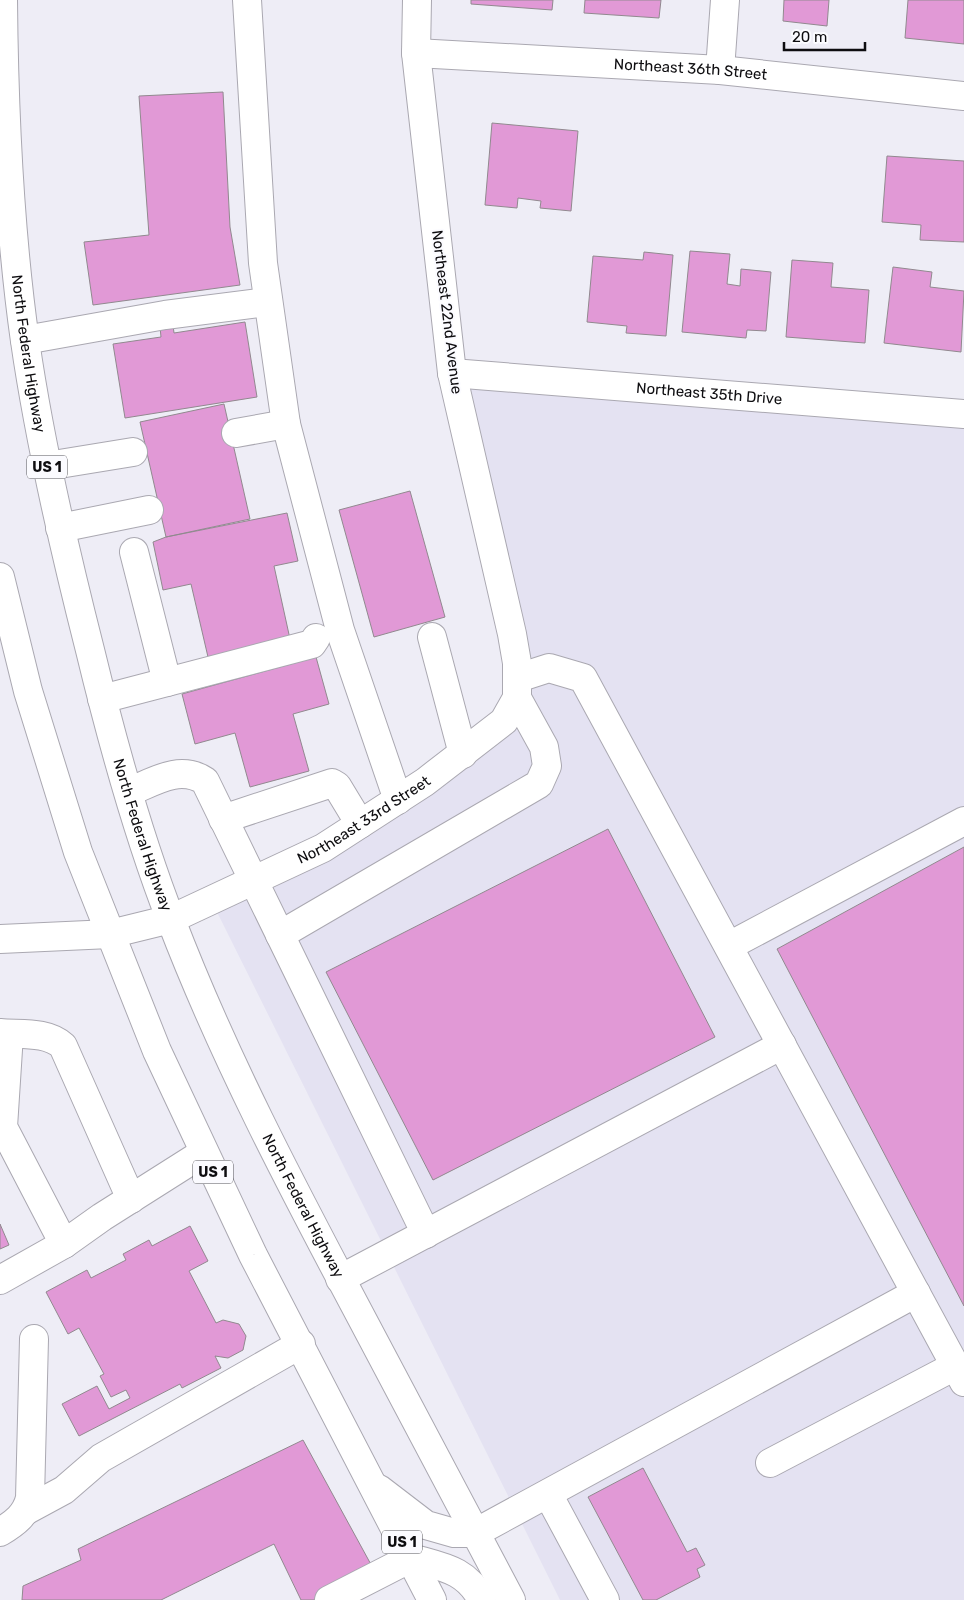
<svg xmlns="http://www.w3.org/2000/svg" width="964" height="1600" font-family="Rubik,sans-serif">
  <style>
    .built { fill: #e4e2f2 }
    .building { fill: #e199d6; stroke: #91898f }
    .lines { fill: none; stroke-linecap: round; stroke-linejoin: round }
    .minor-casing { stroke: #aaa8b1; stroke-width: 30 }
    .major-casing { stroke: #aaa8b1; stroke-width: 30 }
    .minor { stroke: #fff; stroke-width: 28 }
    .major { stroke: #fff; stroke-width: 28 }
    .labels { text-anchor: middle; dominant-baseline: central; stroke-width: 4; stroke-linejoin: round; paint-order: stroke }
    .shield { fill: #fbfbff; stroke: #555458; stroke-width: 1 }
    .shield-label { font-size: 14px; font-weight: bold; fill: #0e0d10 }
    .street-label { font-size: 15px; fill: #0e0d10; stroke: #fbfbff }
  </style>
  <rect width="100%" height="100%" fill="#eeedf6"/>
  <path class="built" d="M452,373L964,415V1600H560L211,900L528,709Z"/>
  <path class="building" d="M471,0H553L552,10L471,4Z
    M585,0H661L659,18L584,13Z
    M784,0H829L827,26L783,21Z
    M908,0H964V44L905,38Z
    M223,92L230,227L240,285L93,305L84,242L149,235L139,96Z
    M492,123L578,131L571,211L540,208L541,201L518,198L517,208L485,205Z
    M887,156L964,161V242L920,240L921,225L882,222Z
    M690,251L730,254L727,284L740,286L741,269L771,272L766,331L747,330L746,338L682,332Z
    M644,252L673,255L666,336L626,333L627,326L587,322L593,256L643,260Z
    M792,260L833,263L831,287L869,290L865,343L786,337Z
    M893,267L932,272L930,287L964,291L961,352L884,343Z
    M245,322L257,397L125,418L113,344L161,337L160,327L173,325L174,333Z
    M224,404L250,519L166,537L140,422Z
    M410,491L445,617L374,637L339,510Z
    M287,513L298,561L274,566L290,639L208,657L191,584L163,590L153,542L166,537Z
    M316,657L329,704L293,714L309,771L250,787L235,733L195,744L182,694Z
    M608,829L715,1037L433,1180L326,972Z
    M964,847V1306L777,949Z
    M0,1224L9,1245L0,1249Z
    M190,1226L208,1261L189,1271L216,1323L223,1320L239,1324L246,1336L243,1350L228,1358L215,1356L221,1368L182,1388L180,1384L79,1436L62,1404L97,1386L109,1409L130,1398L126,1390L111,1397L100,1376L104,1374L79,1328L68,1334L46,1292L87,1270L91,1278L126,1260L123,1254L149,1240L152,1246Z
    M303,1440L374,1570L314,1600H301L274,1544L161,1600H22L23,1586L81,1560L78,1549Z
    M643,1468L687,1552L696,1548L705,1565L697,1569L700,1577L656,1600H643L588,1497Z"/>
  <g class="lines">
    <defs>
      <g id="minor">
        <path d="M247,0L263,263L286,424L340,630L398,800"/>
        <path id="s1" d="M416,53L720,70L964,96"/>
        <path d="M720,70L725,0"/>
        <path d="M25,340L165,315L267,302"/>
        <path id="s2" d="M452,373L964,414"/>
        <path d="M236,433L286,424"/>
        <path d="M47,466L133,452"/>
        <path d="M60,528L149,510"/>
        <path d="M134,552L167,682"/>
        <path d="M432,637L463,754"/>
        <path d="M518,678L549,668L583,678L964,1382"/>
        <path d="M102,699L312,644L316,638"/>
        <path d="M129,792C153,782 180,764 205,781L426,1234"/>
        <path d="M223,819L332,783L337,786L360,824"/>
        <path d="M280,935L539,784L547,766L544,747L517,698"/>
        <path id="s3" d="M0,939L110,934L171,919L323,848L425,782L504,721L517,698V663L512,634L452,373L416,53L417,0"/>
        <path d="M729,946L964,821"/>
        <path d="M0,1033C20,1035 47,1031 63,1046L131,1199"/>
        <path d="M9,1034L3,1127L64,1244"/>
        <path d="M340,1279L782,1045"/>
        <path d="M0,1280L64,1244L102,1217L203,1153"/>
        <path d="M770,1463L955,1366"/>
        <path d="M548,1494L605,1600"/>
        <path d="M27,1510L64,1490L101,1458L301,1344"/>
        <path d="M0,1532C15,1523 26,1515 30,1498L34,1339"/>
        <path d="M475,1533L916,1293"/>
        <path d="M329,1600L411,1558"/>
      </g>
      <g id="major">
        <path id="s4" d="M3,0C4,114 9,228 25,341C40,445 64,548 90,650C112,741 137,833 171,920C223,1056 291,1185 359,1313C410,1409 460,1505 511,1600"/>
        <path d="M0,577L28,691L78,852L157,1051L253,1255L432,1600"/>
        <path d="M379,1489L426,1525L454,1533H475"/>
        <path d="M411,1558C442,1567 466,1569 482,1600"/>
      </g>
    </defs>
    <use href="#minor" class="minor-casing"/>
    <use href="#major" class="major-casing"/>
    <use href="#minor" class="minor"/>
    <use href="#major" class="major"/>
  </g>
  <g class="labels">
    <g class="shield">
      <rect x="27" y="455.5" width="40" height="23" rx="4"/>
      <rect x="193" y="1160.5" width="40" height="23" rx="4"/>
      <rect x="382" y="1530.5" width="40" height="23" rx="4"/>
    </g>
    <g class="shield-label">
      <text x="47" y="467">US 1</text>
      <text x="213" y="1172">US 1</text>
      <text x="402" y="1542">US 1</text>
    </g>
    <g class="street-label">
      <text stroke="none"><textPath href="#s1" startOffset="275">Northeast 36th Street</textPath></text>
      <text transform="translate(447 312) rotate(83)">Northeast 22nd Avenue</text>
      <text stroke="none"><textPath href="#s4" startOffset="355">North Federal Highway</textPath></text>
      <text stroke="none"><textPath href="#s2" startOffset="258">Northeast 35th Drive</textPath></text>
      <text stroke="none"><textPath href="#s3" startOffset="390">Northeast 33rd Street</textPath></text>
      <text stroke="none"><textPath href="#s4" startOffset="850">North Federal Highway</textPath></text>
      <text stroke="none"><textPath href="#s4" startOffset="1255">North Federal Highway</textPath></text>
    </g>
  </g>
  <path d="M784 42v8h81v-8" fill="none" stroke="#0e0d10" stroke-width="2.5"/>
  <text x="792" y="42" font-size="15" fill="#0e0d10" stroke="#fbfbff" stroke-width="4" paint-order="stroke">20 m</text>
</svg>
